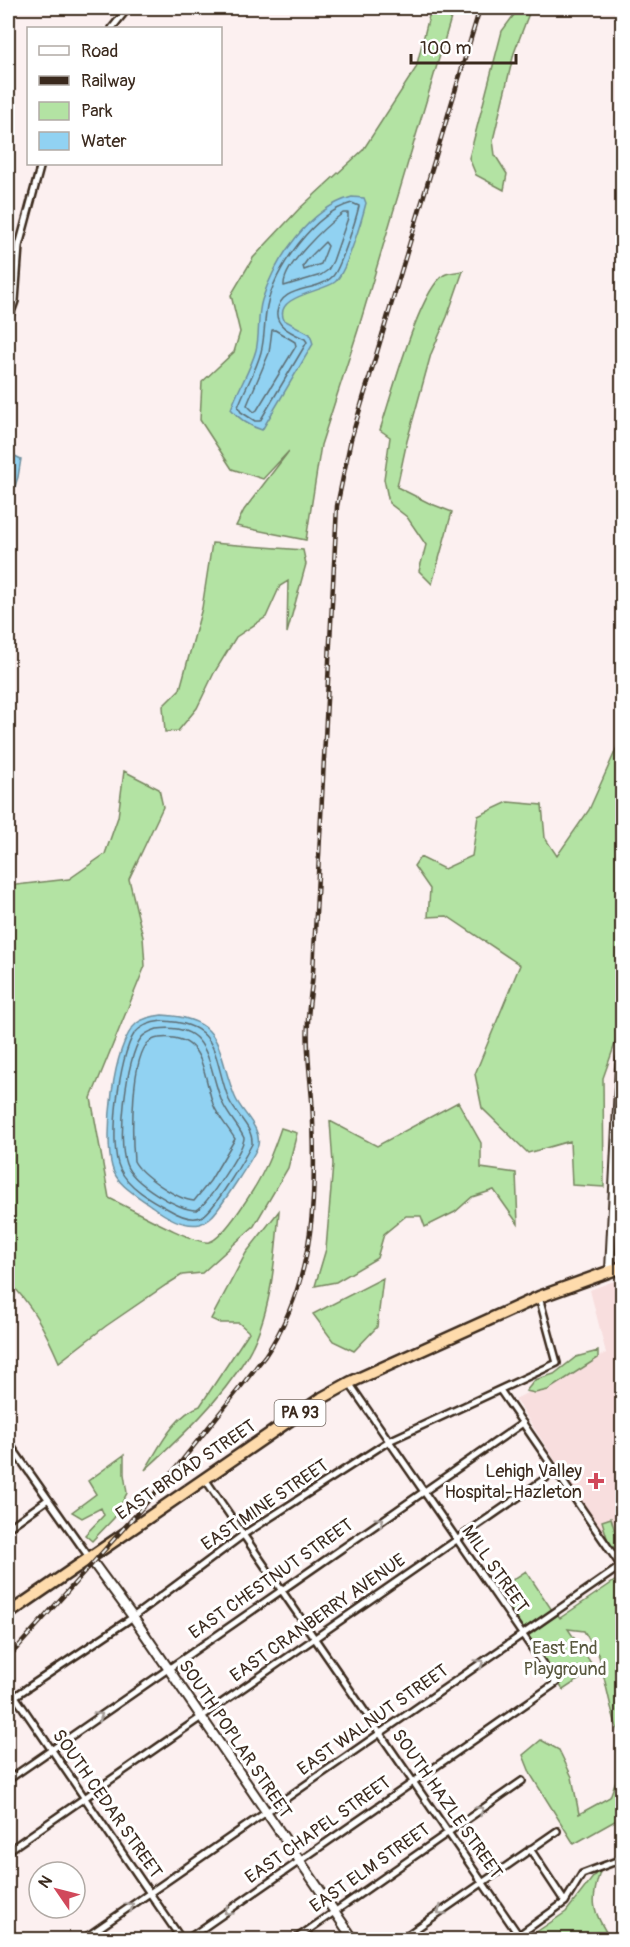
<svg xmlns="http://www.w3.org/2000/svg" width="630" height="1947" font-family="Pangolin,sans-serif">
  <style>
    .built { fill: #f8dede }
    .green { fill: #b3e3a3; stroke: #778660; stroke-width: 1.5 }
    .water { fill: #91d2f2; stroke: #6f8f9d; stroke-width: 1.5 }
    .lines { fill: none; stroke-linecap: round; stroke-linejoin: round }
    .shore { stroke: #5d6d73; stroke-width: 1.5 }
    .street-casing { stroke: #3b2a1e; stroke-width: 10 }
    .secondary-casing { stroke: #3b2a1e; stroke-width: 12 }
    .highway-casing { stroke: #3b2a1e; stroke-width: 15 }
    .street { stroke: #fff; stroke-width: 5 }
    .secondary { stroke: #fff; stroke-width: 8 }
    .highway { stroke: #fedbac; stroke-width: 10 }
    .rail-casing { stroke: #3b2a1e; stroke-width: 4.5 }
    .rail { stroke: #fff; stroke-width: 2; stroke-dasharray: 7; stroke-linecap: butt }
    .oneway { stroke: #a79f9a }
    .poi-dot { fill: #d1495b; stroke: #fff; stroke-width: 2 }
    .labels { text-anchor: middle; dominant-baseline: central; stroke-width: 6; stroke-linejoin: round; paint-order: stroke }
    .shield { fill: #fff; stroke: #766a62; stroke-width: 1.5 }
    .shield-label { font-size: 16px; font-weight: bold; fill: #3b2a1e }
    .street-label { font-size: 18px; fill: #3b2a1e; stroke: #fff }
    .poi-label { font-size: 18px; fill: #3b2a1e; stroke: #fff; text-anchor: end }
    .park-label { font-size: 18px; fill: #59583f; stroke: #fff }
  </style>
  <rect width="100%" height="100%" fill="#fcf0f0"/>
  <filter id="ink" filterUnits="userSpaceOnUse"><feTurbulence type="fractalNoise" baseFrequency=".0167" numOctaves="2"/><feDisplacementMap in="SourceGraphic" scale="12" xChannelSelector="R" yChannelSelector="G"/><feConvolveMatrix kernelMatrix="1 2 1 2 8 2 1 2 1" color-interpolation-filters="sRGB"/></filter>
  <g filter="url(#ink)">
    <path class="built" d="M622,1278V1563L515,1399L606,1353L590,1290Z"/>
    <path class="green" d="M431,8H454L358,330L321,445L306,540L236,526L244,510L289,451L263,479L232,469L200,420L202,382L234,352L240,332L231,295L253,258L299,209L363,150L416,68Z
      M519,8H531L514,53L493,140L495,155L507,174L504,190L476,175L469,158L502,31Z
      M463,271L447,317L431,354L407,441L397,487L429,503L452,512L432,584L419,571L426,545L407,517L389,503L384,479L390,437L380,430C391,398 419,290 444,275C449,272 457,272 463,271Z
      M212,543L303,550L306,564L287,633L288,581L280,586L266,617L236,637L214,673L197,708L178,731L165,732L163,706L180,689L202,608Z
      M622,736V1024L603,1078L604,1187L572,1185L570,1141L528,1153L482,1108L475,1074L520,965L447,916L428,917L430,889L414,866L420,857L444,869L472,856L478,816L508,802L542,805L545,838L557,856L589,810Z
      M124,771L159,789L163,807L129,879L143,937L145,966L91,1098L109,1198C126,1206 195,1245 209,1242C224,1239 257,1185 264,1170C271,1157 276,1142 281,1128L297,1133L288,1168L254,1226L202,1273L182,1275L166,1285L106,1326L59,1362C46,1332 32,1304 8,1281V883L16,885L69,879L105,854L118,817Z
      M458,1102L481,1143V1168L516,1173L518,1224L494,1190L472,1197L455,1212L425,1227L421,1216H406L384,1234L377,1258L336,1282L315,1286L326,1249L333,1164L330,1121L377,1146Z
      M279,1211C275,1259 272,1315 246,1358C220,1401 182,1436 145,1470C159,1448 174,1415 200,1406L249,1332L239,1323H220L211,1319L246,1253Z
      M383,1278L377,1327L354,1351L333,1341L313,1314Z
      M598,1351V1358L548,1390L535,1393L526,1391L535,1380L554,1374L576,1357Z
      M124,1455V1474L127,1493L114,1518L92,1541L85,1535L104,1515L101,1508L82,1518L72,1512L96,1494L88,1481Z
      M611,1518L622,1556V1746L611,1707L599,1656L584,1631L568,1629L595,1669L563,1690L528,1636L558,1615L560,1618L619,1578L602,1521Z
      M526,1571L552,1610L523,1630L497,1590Z
      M541,1740L559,1750L572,1777L579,1814L610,1797L622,1764V1817L574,1844L531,1775L523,1755Z
      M597,1872H600C589,1905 594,1911 610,1939H526L566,1912Z"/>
    <path class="water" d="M352,197L364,198L366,203C362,219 346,273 335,282C322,292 273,296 284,320L310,334L313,344L262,430C249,426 239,419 231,409C238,389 251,369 256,350C260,334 257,316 262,300C275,259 310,208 352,197Z
      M15,456L21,459L18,477L8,508V464Z
      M162,1015C226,1018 216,1051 235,1097C241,1112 262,1128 258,1145C257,1152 218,1212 211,1217C208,1220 203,1223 200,1224C183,1227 166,1217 153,1207C138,1196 117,1186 112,1167C104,1138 112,1043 137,1023C144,1018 154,1016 162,1015Z"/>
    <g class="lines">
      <path class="shore" d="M352,203L359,206C356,219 341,267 333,276C317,293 281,284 277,312C275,327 295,334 305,339L307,342L260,421H255L241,412L238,407C245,388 256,371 261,352C265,337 264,321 267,306C275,268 314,213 352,203Z
        M343,213H348V218L333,261L328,270L321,275L284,286C282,266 327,225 343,213Z
        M325,242L328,246L321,264L304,270L303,266L308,259Z
        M272,330H275L295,342L296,346L257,410L254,412L247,405L269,353Z
        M162,1021C222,1023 212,1057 229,1100C236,1115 253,1127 252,1144C244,1159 215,1209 203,1216C192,1222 178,1215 168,1209C151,1200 128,1187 120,1169C108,1146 119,1056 134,1034C141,1025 151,1022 162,1021Z
        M157,1029C212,1022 207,1066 222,1102C228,1116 238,1125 244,1138C244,1149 207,1204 197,1210C178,1211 132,1182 126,1164C117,1141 126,1058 141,1038C146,1032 151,1031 157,1029Z
        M159,1038C205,1033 202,1072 213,1104C218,1117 228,1127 235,1139L210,1181L194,1201C178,1200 141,1175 134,1161C132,1137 130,1056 150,1041C152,1040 157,1038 159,1038Z"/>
      <defs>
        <path id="street" d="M112,28L128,8
          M8,321L15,301L19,246L41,164
          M8,1442L89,1557
          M8,1459L15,1453
          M205,1479L522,1940
          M8,1528L47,1500
          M8,1686L182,1940
          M8,1701L133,1617L243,1535L389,1441L557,1363L539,1297
          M8,1780L523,1423
          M530,1849L565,1902
          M8,1851L556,1471
          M8,1931L14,1940
          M82,1940L621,1566L500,1390
          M186,1940L556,1683L349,1383
          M294,1940L522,1781
          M400,1940L557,1831
          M512,1940L565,1902L582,1874L622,1859"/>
        <path id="secondary" d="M610,1270L620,1066L622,1055
          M89,1557L133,1617L354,1940"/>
        <path id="highway" d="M8,1614L322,1398L351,1382L539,1297L622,1267"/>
      </defs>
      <use href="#street" class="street-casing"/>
      <use href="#secondary" class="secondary-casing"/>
      <use href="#highway" class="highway-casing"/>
      <use href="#street" class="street"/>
      <use href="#secondary" class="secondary"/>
      <use href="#highway" class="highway"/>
      <defs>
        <path id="rail" d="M8,1658L165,1482L265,1356C317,1279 317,1190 312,1100C310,1074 306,1048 308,1022C308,1006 312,989 313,972L337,506L351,439L480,8"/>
      </defs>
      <use href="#rail" class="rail-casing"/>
      <use href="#rail" class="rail"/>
    </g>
    <defs><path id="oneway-chevron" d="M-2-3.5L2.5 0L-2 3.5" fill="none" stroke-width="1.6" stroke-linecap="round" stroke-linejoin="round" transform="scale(1.5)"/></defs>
    <g class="oneway">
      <use href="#oneway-chevron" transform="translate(380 1521) rotate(-35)"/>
      <use href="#oneway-chevron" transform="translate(480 1663) rotate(-35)"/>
      <use href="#oneway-chevron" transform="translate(99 1716) rotate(-35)"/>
      <use href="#oneway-chevron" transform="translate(480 1810) rotate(-35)"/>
      <use href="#oneway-chevron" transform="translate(130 1906) rotate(-35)"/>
      <use href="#oneway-chevron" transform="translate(228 1911) rotate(145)"/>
      <use href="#oneway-chevron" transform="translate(441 1911) rotate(145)"/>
    </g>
  </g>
  <path class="poi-dot" d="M593 1472h6v6h6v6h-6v6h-6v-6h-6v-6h6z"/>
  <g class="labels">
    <rect class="shield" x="274.5" y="1400" width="51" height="26" rx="4.5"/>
    <g class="shield-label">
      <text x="300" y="1413">PA 93</text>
    </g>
    <g class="street-label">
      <text transform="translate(186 1470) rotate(-34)">EAST BROAD STREET</text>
      <text transform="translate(265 1505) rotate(-34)">EAST MINE STREET</text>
      <text transform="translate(495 1569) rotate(55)">MILL STREET</text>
      <text transform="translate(271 1579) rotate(-35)">EAST CHESTNUT STREET</text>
      <text transform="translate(318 1618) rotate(-35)">EAST CRANBERRY AVENUE</text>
      <text transform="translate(373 1720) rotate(-35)">EAST WALNUT STREET</text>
      <text transform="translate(235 1739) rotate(56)">SOUTH POPLAR STREET</text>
      <text transform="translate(107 1804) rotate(55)">SOUTH CEDAR STREET</text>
      <text transform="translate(447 1804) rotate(55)">SOUTH HAZLE STREET</text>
      <text transform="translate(318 1830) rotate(-35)">EAST CHAPEL STREET</text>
      <text transform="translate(370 1868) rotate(-35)">EAST ELM STREET</text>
    </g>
    <g class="poi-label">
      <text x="582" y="1471">Lehigh Valley<tspan x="582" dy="21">Hospital-Hazleton</tspan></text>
    </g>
    <g class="park-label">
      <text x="565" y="1648">East End<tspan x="565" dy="21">Playground</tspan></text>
    </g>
  </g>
  <rect width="630" height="1947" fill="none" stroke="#fff" stroke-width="30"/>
  <rect x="15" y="15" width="600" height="1917" fill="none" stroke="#3b2a1e" stroke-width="2" filter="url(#ink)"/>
  <rect x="27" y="27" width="195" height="138" fill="#ffffff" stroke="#b1aaa5" stroke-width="1.5"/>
  <rect x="39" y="46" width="30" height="9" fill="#ffffff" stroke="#b1aaa5" stroke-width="1.5"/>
  <text x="81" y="57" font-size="18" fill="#3b2a1e">Road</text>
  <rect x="39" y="76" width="30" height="9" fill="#3b2a1e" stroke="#b1aaa5" stroke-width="1.5"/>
  <text x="81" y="87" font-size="18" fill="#3b2a1e">Railway</text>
  <rect x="39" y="102" width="30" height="18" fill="#b3e3a3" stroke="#b1aaa5" stroke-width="1.5"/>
  <text x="81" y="117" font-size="18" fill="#3b2a1e">Park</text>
  <rect x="39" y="132" width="30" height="18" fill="#91d2f2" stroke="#b1aaa5" stroke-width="1.5"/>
  <text x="81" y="147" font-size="18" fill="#3b2a1e">Water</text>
  <g transform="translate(57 1890) rotate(305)"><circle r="28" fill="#ffffff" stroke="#b1aaa5" stroke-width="1.5"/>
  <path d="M0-4.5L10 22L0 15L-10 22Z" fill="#d1495b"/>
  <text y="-9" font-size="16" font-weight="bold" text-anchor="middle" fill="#3b2a1e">N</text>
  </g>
  <path d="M411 54v9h105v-9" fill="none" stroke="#3b2a1e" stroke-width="3"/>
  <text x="420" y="54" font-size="18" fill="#3b2a1e" stroke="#ffffff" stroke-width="4.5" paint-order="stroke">100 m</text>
</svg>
